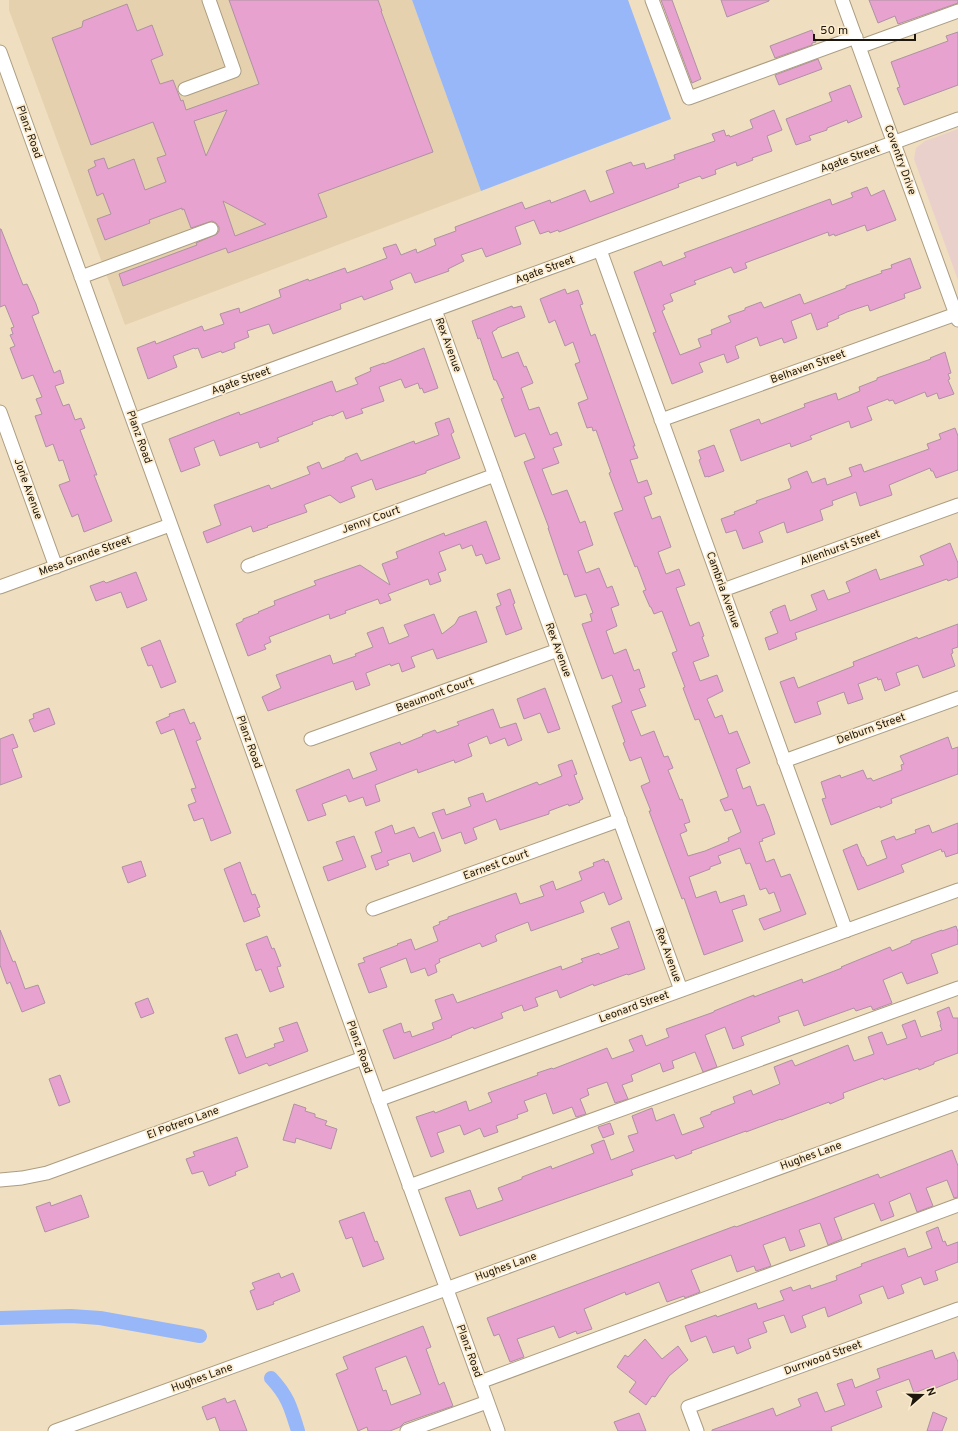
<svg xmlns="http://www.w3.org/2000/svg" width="958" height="1431" font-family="Overpass,sans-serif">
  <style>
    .built { fill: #e5d1ad }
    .education { fill: #ead0ca }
    .water { fill: #97b7f8 }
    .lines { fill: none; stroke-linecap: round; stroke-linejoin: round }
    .canal { stroke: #97b7f8; stroke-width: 14 }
    .building { fill: #e7a2cf; stroke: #af91a4; fill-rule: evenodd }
    .minor-casing { stroke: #ac9d80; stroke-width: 15 }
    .minor { stroke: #fff; stroke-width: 13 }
    .labels { text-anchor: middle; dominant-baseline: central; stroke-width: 3.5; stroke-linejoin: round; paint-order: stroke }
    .street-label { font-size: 11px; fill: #1d170d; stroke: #fceccd }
  </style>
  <rect width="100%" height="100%" fill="#efdec0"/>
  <path class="built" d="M9,0H412L481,191L125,325L9,10Z"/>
  <path class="education" d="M958,129V280L914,159L916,148L925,141Z"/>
  <path class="water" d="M412,0H628L671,119L481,191Z"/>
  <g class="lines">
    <path class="canal" d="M0,1318L71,1316L100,1318L200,1336
      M271,1378C288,1396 291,1408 298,1431"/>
  </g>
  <path class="building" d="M229,0H378L382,11H381L433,152L318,194L327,217L228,253L226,248L123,286L119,274L197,245L196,243L217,234L219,231V227L216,223L212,221L191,228L184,209L182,210V208L149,220L150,223L105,240L97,219L111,214L103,193L97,196L88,170L96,166L94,161L104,158L108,169L134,159L145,190L166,182L157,158L166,155L153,122L91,145L52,38L82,27L83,21L127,4L137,31L152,25L163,55L151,60L160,84L173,80L181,101L183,100L186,110L259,84ZM227,110L206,156L194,121ZM223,201L266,224L235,236Z
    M661,0H672L701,79L692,83Z
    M721,0H769V1L727,17Z
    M869,0H958V3L898,24L895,16L878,23Z
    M812,30L816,42L812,43V45L775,58L770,46Z
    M958,32V85L904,105L897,88L900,87L891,62L948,41L946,36Z
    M818,59L822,69L779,85L775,75Z
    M850,85L862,117L848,123L847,120L827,128V130L809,136L811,140L796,145L786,119L832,101L829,93Z
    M774,110L782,130L767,136L772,151L752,158L753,160L737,166L736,162L715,170L716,174L702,179L700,176L678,184L679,187L559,232L558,230L550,233L549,231L540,234L534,220L515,227L521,244L486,257L482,248L461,255L464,261L448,269L449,271L415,283L411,273H409L390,281L393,289L364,300L362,296L340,304L341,309L273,334L269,324L247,331L249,337L234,343L235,348L222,353L221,351L202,358L198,348L195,349L194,348L173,356L177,367L148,379L137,348L155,341L156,344L202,326L204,331L224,324L220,314L239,308L240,313L281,297L279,290L308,279L309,281L345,268L347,273L387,258L383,248L396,244L401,255L416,249L417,253L436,245L434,239L456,231L455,227L522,202L525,209L550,200L551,203L585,190L590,202L614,193L606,171L631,162L633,166L644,163L646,169L675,159L674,155L715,141L712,134L724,130L726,136L729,135L730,137L753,128L750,120Z
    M867,187L871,196L884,190L896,220L867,231L865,225L835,236L834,234L829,236L828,232L745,263L747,268L734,273L731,267L694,281L696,284L670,294L673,301L663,305L665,309L662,311L680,355L701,347L698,339L712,334L711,330L731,322L728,316L745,310V308L761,302L764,308L800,294L804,304L846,288V286L882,273L881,271L892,268L891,265L910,258L921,288L904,294L905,298L870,311L868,305L847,312L838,316L839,318L827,323L828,326L817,330L811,313L791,321L797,338L784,343L782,338L760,346L757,337L735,346L739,358L727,363L724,354L699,363L703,372L672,384L653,333L656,332L634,272L661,261L663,266L686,257L684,253L830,199L832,205L853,197L851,193Z
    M0,229H1L23,285L27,284L36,304L39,313L32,316L54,373L60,370L64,383L55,386L63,406L69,404L75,420L81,418L85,428L80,430L97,475H94L112,521L84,532L78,514L72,517L59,485L70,481L63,460L59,461L53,444L46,447L35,416L42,414L36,399L42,397L33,375L22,379L10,348L15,346L10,335L13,334L11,328L14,327L5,305L0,307Z
    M565,289L567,294L578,290L583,304L580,305L591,336L595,334L635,446H633L638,458L630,460L638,483L647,480L652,494L644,497L652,519L660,516L671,547L658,552L666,574L679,569L685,585L676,588L690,626L699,622L704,636L702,637L709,656L693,662L700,681L717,675L723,691L707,699L715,718L722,715L729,734L737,731L750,763L736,769L743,789L750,786L757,806L764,804L769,816L775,834L762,839L763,841L759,842L766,862L774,859L781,877L790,874L806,914L764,930L759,919L781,911L774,892L769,894L766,888L760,890L750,863L746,864L740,848L718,856L721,863L710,867V869L689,877L696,898L716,891L720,903L744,895L747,905L732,910L743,941L704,955L684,898L682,899L649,811H651L641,786L650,782L641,757L630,761L623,743L625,742L612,706L622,702L612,675L602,679L582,624L592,621L590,614L593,613L586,594L575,597L567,574L564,575L548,528H549L524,462L535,458L525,433L515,437L501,399L504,398L496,380H494L480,338L478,339L472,321L512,306L513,308L521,306L525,317L497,328V329L492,332L502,358L518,352L524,367L526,366L533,383L521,388L529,410L539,407L550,435L557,432L562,445L553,448L559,463L542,469L552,495L567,490L580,523L585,521L593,545L578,551L586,573L599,568L607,588L612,586L619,605L611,608L617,626L606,631L614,654L626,649L634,671L639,669L645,687L639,689L646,706L631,711L641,736L654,731L664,757L668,756L673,768L668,770L680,800L682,799L690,822L684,824L687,831L680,834L688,856L705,851L729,841L728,838L741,832L732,809L725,811L720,800L728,797V795L699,719L695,720L683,688L685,687L672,653L677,651L662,611L654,614L651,607H650L643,591L646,590L637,566L635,567L614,513L623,510L609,473L611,472L596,430L593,431L592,427L587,428L578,403L588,399L575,364L580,362L573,342L565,346L555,320L549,323L540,299Z
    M424,348L438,388L424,393L422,388L420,389L418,383L405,388L401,379L379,387L384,401L361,409L363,413L346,419L343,411L332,416L331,415L312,422L313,424L277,438L279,441L260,448L258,442L220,456L214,440L194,448L200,465L181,472L169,439L239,412L240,415L332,381L336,392L358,384L355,378L371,371L370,368L384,363V364Z
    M945,352L951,373L948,374L950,379L948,380L954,394L939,399L937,393L927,397L925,392L895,404L893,400L889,401L888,399L867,407L872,420L851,428L849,421L810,436L812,439L791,447L790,443L741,461L730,430L759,419L761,424L805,407L804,404L836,393L838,400L860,391L859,387L877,380V378L931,359L930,358Z
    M449,418L454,432L451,434L460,458L426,471V473L376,490L372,479L351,487L355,497L340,503L330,495L306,504L304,505L307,512L267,526L268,527L253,532L251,526L207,543L203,532L221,525L214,505L269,485L271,489L310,474L307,467L319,462L322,469L345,460V458L357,453L361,461L414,441L415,444L439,435L435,423Z
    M955,428L958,436V470L936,478L933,471H931L930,468L889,485L892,495L860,506L856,492L832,501L833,505L820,510L823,520L787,533L784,522L759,532L763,542L743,549L736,530L726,533L721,519L735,514L734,512L757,503L756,501L790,489L791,487L788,479L807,471L812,483L825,478L827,485L852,476L849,468L861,464L864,472L929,449L927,444L941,439L939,434Z
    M714,445L724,471L708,477V476L705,477L699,460L701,459L698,451Z
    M486,521L500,559L486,564L482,554L476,556L472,545L462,549L460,544L439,552L446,570L438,573L441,581L430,585L428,579L388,594L391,600L380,604L378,599L345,611L346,613L330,619L329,614L269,637L271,642L264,645L266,649L248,656L236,624L243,621V619L259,613L258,612L275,605L274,601L316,585L314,581L360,565L390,585L382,564L398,558L396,552L444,533L445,536Z
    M950,543L958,563V577L948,581L947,579L795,633L797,639L769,650L765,638L778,633L770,612L773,611L772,610L785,605L790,621L817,610L811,595L824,590L828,600L850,592L846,582L876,569L880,580L924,565L920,556Z
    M136,572L147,600L127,608L121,592L96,601L90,586L104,581L106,583Z
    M510,589L515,603L513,604L522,629L506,635L496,607L501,605L497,594Z
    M476,611L487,642L437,659L433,649L411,657L415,667L402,672L399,663L391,666L390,664L366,673V674L370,685L356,690L353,681L268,711L262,697L281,688L276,675L330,655L333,664L356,656L355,654L373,647L367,633L383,627L389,644L409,636L404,625L434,614L442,634L455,624L459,617Z
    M958,624V647L952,649L953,653L951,654L955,666L923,678L918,665L896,673L900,685L885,691L881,679L878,680L877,677L858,684L863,699L848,704L844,692L817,702L821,714L795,723L780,682L794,677L798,688L854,666L853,662L917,637L918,639Z
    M160,640L176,682L161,688L152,665L148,666L141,648Z
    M545,688L560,729L548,733L540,713L524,719L517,699Z
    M49,708L55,724L34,732L29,720L34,718L33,714Z
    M184,709L190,724L194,722L201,739L196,741L231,833L211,841L203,818L194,821L188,805L196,802L191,789L196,788L174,729L161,734L156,722L170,716L169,714Z
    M493,709L500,728L516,723L522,740L508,746L505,738L490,744L487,736L468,744L472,756L455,763L454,760L418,773L417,769L375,785L380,801L366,806L363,797L349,802L346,795L322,804L326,815L308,821L296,790L349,769L353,779L377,770L370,753L400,742L401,745L423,736L422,735L435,730L437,733L459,725L457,722Z
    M13,734L18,747L12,749L22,777L0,785V739Z
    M948,737L952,749L958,747V774L891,799L892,803L880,808V806L831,825L822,799L826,798L821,782L840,775L841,778L863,770L867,779L871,778L873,781L902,770L901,765L904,764L900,756Z
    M572,760L577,774L574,775L583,799L579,801L580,802L569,806L568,804L549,811V814L500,830L496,819L473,828L477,839L465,844L461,832L442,839L432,813L444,809L446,815L471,806L468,798L483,793L486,802L537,782L539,785L562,776L558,765Z
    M958,823V853L946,857L944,851L942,852L941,849L901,865L904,872L858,890L843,850L857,844L862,857H863L867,866L887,858L881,841L894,836L896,840L916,833L915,830L929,825L932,833Z
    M392,825L395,834L414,827L419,838L434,832L441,851L413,862L410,853L387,861L389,865L376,870L371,856L382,852L375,832Z
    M354,836L366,867L328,881L323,867L343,860L336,842Z
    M604,859L605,862L608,861L622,899L609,905L604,892L580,902L584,912L531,931L528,922L497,934L495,936L497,941L482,947L480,943L439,959L440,962L435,965L437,972L428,976L425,968L411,973L406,958L380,968L387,987L369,993L358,964L365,962L363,958L398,945L397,944L411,939L415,950L438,941L433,927L440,924L439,922L448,919V917L516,893L520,904L544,896L540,886L553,881L556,890L582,880L579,872L594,866L593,863Z
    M141,861L146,876L128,883L122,867Z
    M240,862L252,895L255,894L260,907L257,908L260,916L244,922L224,869Z
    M629,921L645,969L628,975L627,974L594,986L593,984L560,998L557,990L535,998L538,1006L524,1011L522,1005L501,1013L503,1018L474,1029L473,1027L451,1036L452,1037L394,1059L383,1030L401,1023L404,1033L410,1031L412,1037L434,1029L432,1023L442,1019L435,1000L453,994L457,1003L561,966L562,970L583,962L581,959L599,953L600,955L619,948L611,928Z
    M956,926L958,932V944L931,954L938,973L907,984L902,972L883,980L892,1003L873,1010L871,1006L856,1011L854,1008L804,1026L798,1010L778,1017L780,1022L741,1037L744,1045L733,1049L725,1027L705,1035L717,1067L703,1072L695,1052L672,1061L674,1068L663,1072L660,1063L631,1075L633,1081L622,1085L628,1099L615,1103L607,1082L587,1089L589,1095L580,1099L586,1114L576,1117L572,1107L553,1114L546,1093L524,1101L528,1111L517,1115L518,1118L496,1126L498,1132L484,1137L480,1128L464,1135L460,1125L437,1133L444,1152L431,1157L416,1117L434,1111L435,1113L466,1101L469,1111L492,1102L488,1093L538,1075L537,1073L552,1068L553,1069L607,1048L612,1059L634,1051L629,1040L642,1035L646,1046L669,1037L666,1029L714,1012V1011L754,995V997L802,979L803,983L842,968L841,967L890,947L892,951L911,943V941L942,930V931Z
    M0,930L13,962L15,961L25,989L38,985L45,1003L22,1012L10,982L7,984L0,965Z
    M267,936L272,949L274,948L281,966L277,967L284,987L270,992L261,969L256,971L246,944Z
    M148,998L154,1013L141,1018L135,1003Z
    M949,1007L953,1018H958V1053L934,1062V1064L919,1070L918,1068L884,1080L883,1078L843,1093L844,1098L830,1104L829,1102L781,1120V1119L746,1132V1131L691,1151L692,1153L676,1159L674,1155L631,1170L633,1175L460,1236L445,1198L470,1190L477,1209L503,1200L498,1188L522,1179V1177L551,1166L552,1169L594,1153L591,1145L604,1140L611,1160L634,1151L628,1136L638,1133L632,1116L652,1108L656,1121L674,1114L682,1135L704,1127L700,1118L711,1114V1112L735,1103L733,1097L751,1090L753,1095L780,1084L774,1067L792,1060L795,1066L848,1045L854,1061L874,1054L868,1037L882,1032L887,1045L907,1038L902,1025L915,1020L921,1037L942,1030L940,1025L941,1024L937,1012Z
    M297,1022L308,1051L269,1066L267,1063L239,1074L225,1038L237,1034L246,1058L275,1047L274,1044L284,1041L279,1028Z
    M60,1075L70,1102L59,1106L49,1079Z
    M294,1104L306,1108L305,1111L315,1114V1117L327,1121L325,1125L337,1129L331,1149L296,1138L295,1143L283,1140Z
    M610,1123L614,1134L603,1138L598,1127Z
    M237,1137L248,1167L235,1172L236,1175L209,1186L203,1171L192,1174L186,1159L195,1156L193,1152Z
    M952,1150L958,1166V1197L954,1198L947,1180L926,1188L933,1206L917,1212L910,1193L889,1202L894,1216L881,1221L874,1203L855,1210L834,1218L842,1239L828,1245L820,1223L799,1230L805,1246L790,1251L785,1237L763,1245L771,1266L756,1271L754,1266L737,1272L731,1255L691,1270L700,1292L685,1298L684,1296L667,1302L659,1282L626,1295L625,1292L584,1309L592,1329L577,1334L576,1331L559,1338L554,1326L517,1339L524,1357L510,1362L499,1334L494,1336L487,1318L735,1226L736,1227L807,1201L878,1174L880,1178Z
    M81,1195L89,1217L45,1232L36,1207L50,1202L51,1206Z
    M364,1212L375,1242L377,1241L384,1259L363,1267L352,1237L346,1239L339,1221Z
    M938,1227L943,1242L945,1241L947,1246L958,1242V1262L935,1271L938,1280L924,1285L921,1277L901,1285L904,1293L888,1299L883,1286L859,1295L862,1303L828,1317L825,1307L802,1316L806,1327L791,1333L784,1315L763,1322L767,1332L748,1339L751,1348L737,1354L734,1346L713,1353L706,1336L691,1342L685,1326L716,1315L717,1317L756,1303L758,1309L784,1300L780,1291L791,1287L793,1291L810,1285L811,1289L837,1280L836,1276L862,1266L861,1264L905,1248L908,1257L932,1248L926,1232Z
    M279,1273L281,1278L293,1273L300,1291L273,1302L274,1304L257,1310L250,1291L255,1289L252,1283Z
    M423,1326L431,1347L426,1349L439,1385L444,1382L453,1406L404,1423L400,1427L390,1431H368L367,1427L358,1431L336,1374L348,1369L343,1357ZM406,1356L421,1394L391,1405L386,1390L383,1391L375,1368Z
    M645,1339L662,1359L678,1346L688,1360L669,1376L655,1397L652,1396L646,1405L629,1392L636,1382L617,1367L625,1355L628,1357Z
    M932,1350L935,1359L954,1352L958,1362V1379L931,1390L930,1387L914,1393L909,1379L876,1391L882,1407L831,1427L832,1431H712V1430L773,1408L776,1416L801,1406L798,1399L817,1392L825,1412L845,1405L837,1384L852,1379L855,1388L880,1378L877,1369Z
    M225,1398L227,1403L235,1400L247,1431H220L215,1417L207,1420L202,1407Z
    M933,1412L947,1418L942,1431H927Z
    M639,1413L646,1431H618L614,1422Z"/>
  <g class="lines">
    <defs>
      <path id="minor" d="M652,0L689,98L856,37
        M842,0L958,320
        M859,47L958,11
        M0,52L498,1431
        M185,89L234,71L209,0
        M600,250L846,931
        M81,277L211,229
        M435,310L681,990
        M0,412L56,567
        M133,420L958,119
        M661,420L956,314
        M248,566L495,475
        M0,587L170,525
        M723,590L958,505
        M311,739L558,650
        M784,761L958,698
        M373,909L620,820
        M378,1100L958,890
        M0,1180L22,1178L47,1173L363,1058
        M409,1186L958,988
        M480,1382L958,1205
        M55,1431L958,1103
        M407,1431L487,1402
        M697,1431L688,1407L958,1309"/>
    </defs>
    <use href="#minor" class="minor-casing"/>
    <use href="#minor" class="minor"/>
  </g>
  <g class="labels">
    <g class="street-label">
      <text transform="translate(29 132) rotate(70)">Planz Road</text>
      <text transform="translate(850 159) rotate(-20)">Agate Street</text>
      <text transform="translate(900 160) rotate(70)">Coventry Drive</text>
      <text transform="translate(545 270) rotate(-20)">Agate Street</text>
      <text transform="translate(448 345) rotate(70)">Rex Avenue</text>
      <text transform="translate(808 367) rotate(-20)">Belhaven Street</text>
      <text transform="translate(241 381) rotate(-20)">Agate Street</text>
      <text transform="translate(139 437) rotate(70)">Planz Road</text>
      <text transform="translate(28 489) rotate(70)">Jorie Avenue</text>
      <text transform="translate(371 520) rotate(-20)">Jenny Court</text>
      <text transform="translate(840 548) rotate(-20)">Allenhurst Street</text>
      <text transform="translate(85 556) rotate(-20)">Mesa Grande Street</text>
      <text transform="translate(723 590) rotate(70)">Cambria Avenue</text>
      <text transform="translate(558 650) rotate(70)">Rex Avenue</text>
      <text transform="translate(435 695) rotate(-20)">Beaumont Court</text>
      <text transform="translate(871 729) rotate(-20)">Delburn Street</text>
      <text transform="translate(249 742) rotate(70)">Planz Road</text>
      <text transform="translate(496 865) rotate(-20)">Earnest Court</text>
      <text transform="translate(668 955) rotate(70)">Rex Avenue</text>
      <text transform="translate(634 1007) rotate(-20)">Leonard Street</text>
      <text transform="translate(359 1047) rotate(70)">Planz Road</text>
      <text transform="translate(183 1123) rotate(-20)">El Potrero Lane</text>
      <text transform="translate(811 1156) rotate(-20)">Hughes Lane</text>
      <text transform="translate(506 1267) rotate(-20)">Hughes Lane</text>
      <text transform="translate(469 1351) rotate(70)">Planz Road</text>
      <text transform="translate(823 1358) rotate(-20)">Durrwood Street</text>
      <text transform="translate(202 1378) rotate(-20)">Hughes Lane</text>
    </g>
  </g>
  <g transform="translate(922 1395) rotate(70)" stroke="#fceccd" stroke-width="3" paint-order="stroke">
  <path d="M0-3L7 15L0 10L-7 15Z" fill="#1d170d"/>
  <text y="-6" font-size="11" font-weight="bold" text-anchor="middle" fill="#1d170d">N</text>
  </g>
  <path d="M814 34v6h101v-6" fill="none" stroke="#1d170d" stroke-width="2"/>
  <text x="820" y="34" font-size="12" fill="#1d170d" stroke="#fceccd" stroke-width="3" paint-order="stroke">50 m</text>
</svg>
